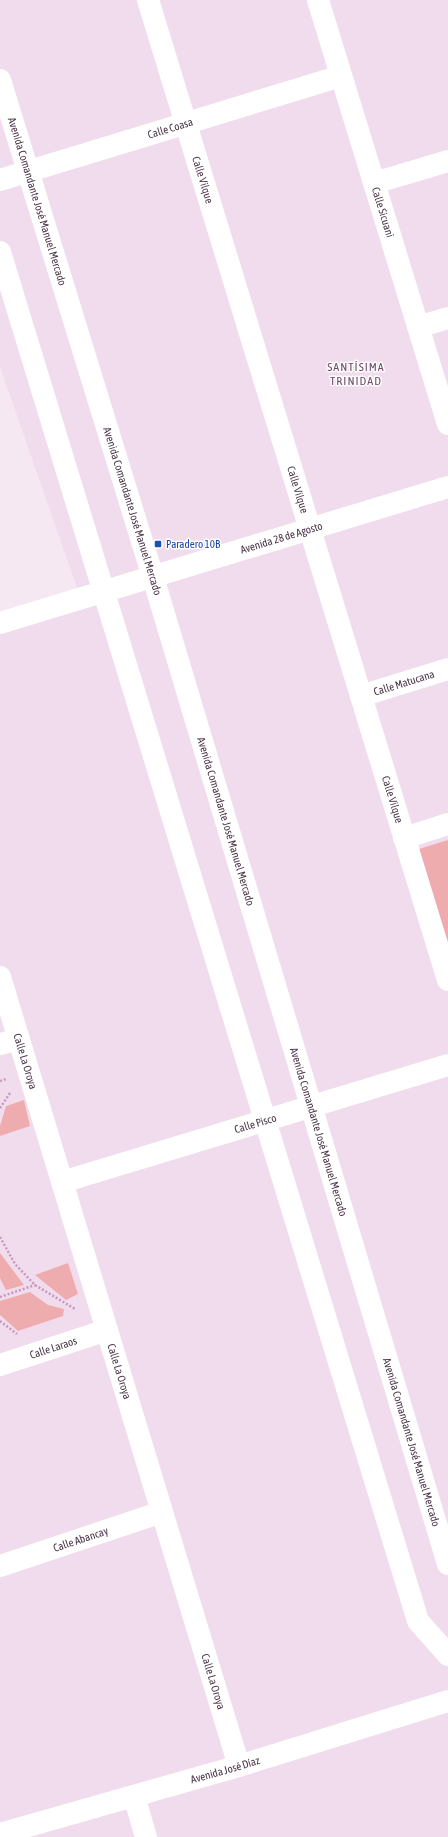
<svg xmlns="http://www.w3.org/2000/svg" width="448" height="1837" font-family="'Asap Condensed',sans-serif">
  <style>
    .residential { fill: #f1dced }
    .green { fill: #efacaf }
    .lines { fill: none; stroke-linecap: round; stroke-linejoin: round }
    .path { stroke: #c698bf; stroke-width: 2.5; stroke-dasharray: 2 2; stroke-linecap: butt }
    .minor { stroke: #fff; stroke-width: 22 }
    .tertiary { stroke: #fff; stroke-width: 22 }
    .transit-dot { fill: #1a4fb4; stroke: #fff; stroke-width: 1.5 }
    .labels { text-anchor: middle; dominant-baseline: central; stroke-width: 3; stroke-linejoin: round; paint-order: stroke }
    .street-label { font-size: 11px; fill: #4a3548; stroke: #fff }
    .transit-label { font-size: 11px; fill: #164399; stroke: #fff; text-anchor: start }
    .neighbourhood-label { font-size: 12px; letter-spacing: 1px; fill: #6e4b6b; stroke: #fff }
  </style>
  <rect width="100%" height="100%" fill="#f6e8f3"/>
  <path class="residential" d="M0,0H448V1837H0V614L78,591L0,367Z"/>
  <path class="green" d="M448,840V945L419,849Z
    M24,1100L30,1126L0,1136V1126L6,1106Z
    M0,1253L24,1285L6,1290L0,1278Z
    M68,1263L78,1294L66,1300L35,1275Z
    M30,1292L48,1305L64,1309L63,1316L18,1331L0,1315V1301Z"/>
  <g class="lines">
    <path class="path" d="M0,1081L6,1079
      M0,1108L10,1093
      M0,1237L15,1264L35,1285L75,1309
      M0,1297L35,1285
      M0,1321L17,1334"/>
    <g class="minor">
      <path id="s1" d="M148,0L448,980"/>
      <path id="s2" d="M318,0L448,424"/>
      <path id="s3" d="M0,180L341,76"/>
      <path d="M374,183L448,161"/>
      <path d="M418,327L448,318"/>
      <path id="s4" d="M361,696L448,669"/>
      <path d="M404,838L448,824"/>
      <path id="s5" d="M0,977L239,1766"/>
      <path d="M0,1044L19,1039"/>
      <path id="s6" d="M62,1182L448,1065"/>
      <path id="s7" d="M0,1365L107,1330"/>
      <path id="s8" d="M0,1566L162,1512"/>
      <path d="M134,1796L146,1837"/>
    </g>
    <g class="tertiary">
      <path id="s9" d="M0,80L153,577L448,1564"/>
      <path d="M0,252L418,1621L448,1655"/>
      <path id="s10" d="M0,623L448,487"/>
      <path id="s11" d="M0,1834L239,1766L448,1701"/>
    </g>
  </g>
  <rect class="transit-dot" x="154" y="540" width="8" height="8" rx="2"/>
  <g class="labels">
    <g class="street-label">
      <text stroke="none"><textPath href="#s3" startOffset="178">Calle Coasa</textPath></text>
      <text stroke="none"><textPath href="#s1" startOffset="188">Calle Vilque</textPath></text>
      <text stroke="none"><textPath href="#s9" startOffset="127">Avenida Comandante José Manuel Mercado</textPath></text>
      <text stroke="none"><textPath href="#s2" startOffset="222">Calle Sicuani</textPath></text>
      <text stroke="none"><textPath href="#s1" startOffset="512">Calle Vilque</textPath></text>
      <text stroke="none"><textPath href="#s9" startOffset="451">Avenida Comandante José Manuel Mercado</textPath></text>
      <text stroke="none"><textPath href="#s10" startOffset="294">Avenida 28 de Agosto</textPath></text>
      <text stroke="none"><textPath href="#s4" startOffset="45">Calle Matucana</textPath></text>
      <text stroke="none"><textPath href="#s1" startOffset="836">Calle Vilque</textPath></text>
      <text stroke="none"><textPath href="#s9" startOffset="775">Avenida Comandante José Manuel Mercado</textPath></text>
      <text stroke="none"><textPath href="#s5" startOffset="88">Calle La Oroya</textPath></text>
      <text stroke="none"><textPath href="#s6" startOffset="202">Calle Pisco</textPath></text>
      <text stroke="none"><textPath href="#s9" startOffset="1099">Avenida Comandante José Manuel Mercado</textPath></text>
      <text stroke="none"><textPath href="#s7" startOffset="56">Calle Laraos</textPath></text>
      <text stroke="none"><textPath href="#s5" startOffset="412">Calle La Oroya</textPath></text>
      <text stroke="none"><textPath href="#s9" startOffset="1423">Avenida Comandante José Manuel Mercado</textPath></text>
      <text stroke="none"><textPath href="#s8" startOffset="85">Calle Abancay</textPath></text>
      <text stroke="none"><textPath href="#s5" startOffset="736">Calle La Oroya</textPath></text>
      <text stroke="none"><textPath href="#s11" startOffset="234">Avenida José Díaz</textPath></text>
    </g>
    <g class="transit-label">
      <text x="166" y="544">Paradero 10B</text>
    </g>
    <g class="neighbourhood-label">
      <text x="356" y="367">SANTÍSIMA<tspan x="356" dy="14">TRINIDAD</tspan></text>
    </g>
  </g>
</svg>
